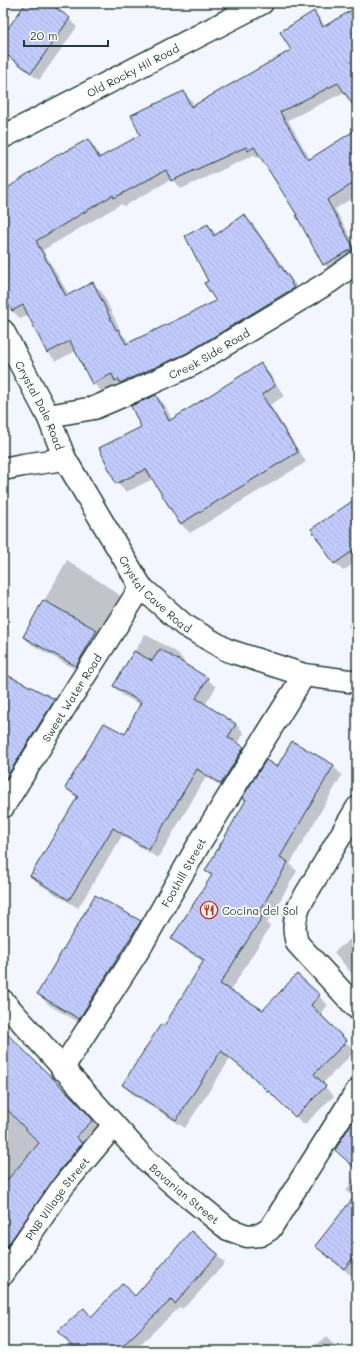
<svg xmlns="http://www.w3.org/2000/svg" width="360" height="1354" font-family="Mali,sans-serif">
  <style>
    .shadow { fill: #0003 }
    .building { fill: url(#building-back-hatch); stroke: #1f3d34 }
    .lines { fill: none; stroke-linecap: round; stroke-linejoin: round }
    .street-casing { stroke: #1f3d34; stroke-width: 25 }
    .street { stroke: #fff; stroke-width: 22 }
    .labels { text-anchor: middle; dominant-baseline: central; stroke-width: 3.5; stroke-linejoin: round; paint-order: stroke }
    .street-label { font-size: 11px; fill: #1f3d34; stroke: #fff }
    .poi-label { font-size: 11px; fill: #1f3d34; stroke: #fff; text-anchor: start }
  </style>
  <defs>
    <pattern id="building-back-hatch" width="6" height="6" patternUnits="userSpaceOnUse"><rect width="6" height="6" fill="#c3cbfd"/><path d="M-1 5l2 2M0 0l6 6M5-1l2 2" fill="none" stroke="#a7afd9"/></pattern>
  </defs>
  <rect width="100%" height="100%" fill="#f3f5ff"/>
  <filter id="ink" filterUnits="userSpaceOnUse"><feTurbulence type="fractalNoise" baseFrequency=".025" numOctaves="2"/><feDisplacementMap in="SourceGraphic" scale="8" xChannelSelector="R" yChannelSelector="G"/><feConvolveMatrix kernelMatrix="1 2 1 2 8 2 1 2 1" color-interpolation-filters="sRGB"/></filter>
  <g filter="url(#ink)">
    <path class="shadow" d="M27,3H47L69,19L77,27L39,80L3,53V37Z
      M357,8V109L345,92L288,120L310,159L357,130V195L335,209L357,249V259L333,273L324,264L298,215L261,156L257,158L254,155L181,189L172,179L124,206L121,204L43,250L69,295L93,283L102,292L122,334L126,338L129,344L217,302L209,281L208,225L217,235L244,215L253,224L300,291L196,361L124,388L119,383L102,392L93,383L76,351L56,361L47,352L29,314L21,319L12,311L3,294V192L88,140L96,149L101,158L141,136L184,93L192,101L195,107L292,50L314,13L322,21L325,27Z
      M3,112L16,123L3,129Z
      M261,364L270,374L284,396L270,405L306,462L190,533L181,524L153,479L126,492L117,483L143,428L156,396L165,405L172,420Z
      M357,499V561L343,571L335,563Z
      M67,560L117,593L125,601L84,674L32,645L24,637Z
      M357,616V635L348,626Z
      M145,634L176,652L184,661L182,664L207,679L216,687L205,705L236,724L244,733L238,744L244,748L252,756L230,792L206,777L158,858L122,836L78,908L39,884L31,875L78,799L66,788L125,735L141,705L122,695L114,686Z
      M3,675L54,700L64,709L3,807Z
      M333,766L342,775L290,864L297,871L267,923L270,927L230,991L264,1012L297,975L328,1005L319,1015L355,1051L322,1084L334,1096L304,1125L279,1099L277,1100L262,1085L230,1059L185,1128L132,1094L123,1085L165,1027L204,962L182,948L173,939L212,877L206,871L246,801L244,798L277,769Z
      M140,922L150,933L90,1029L49,1005L38,994Z
      M357,934V980L334,952Z
      M3,1032L82,1108L100,1128L3,1271Z
      M357,1173V1271L353,1277L324,1254L316,1246L354,1198L346,1191Z
      M191,1232L225,1263L194,1298L182,1309L180,1307L133,1351H77L84,1310L92,1318L136,1297Z
      M326,1337L340,1351H307Z"/>
    <path class="building" d="M26,3H49L70,18L31,73L3,52V35Z
      M357,7V111L338,83L280,112L308,160L357,129V181L327,200L354,248L323,265L296,215H297L254,147L248,151L246,147L171,181L166,170L114,198L113,195L36,241L66,296L93,282L116,330L118,329L126,344L216,301L204,283L208,281L185,236L208,224L214,236L244,214L292,282L291,283L294,288L187,353L120,383L118,379L115,381L112,374L92,384L70,341L47,353L23,305L12,311L3,296V191L62,152L63,153L88,139L99,158L140,135L131,115L184,91L191,107L291,50L280,32L314,11L323,27Z
      M261,363L275,386L262,395L298,452L180,524L146,469L116,484L99,448L141,427L131,406L156,395L169,421Z
      M357,498V548L334,564L311,529Z
      M43,600L97,630L76,666L23,637Z
      M160,649L208,678L196,698L236,724L228,737L244,747L221,784L197,769L149,850L113,828L69,900L30,876L78,796L65,788L104,723L125,734L141,702L113,686L134,651L152,661Z
      M3,673L55,699L3,783Z
      M292,741L334,765L280,857L288,862L258,914L262,917L220,984L263,1010L297,974L320,995L311,1005L347,1041L314,1074L326,1086L295,1117L269,1091L268,1092L252,1076L221,1051L176,1120L122,1085L161,1024L164,1026L204,960L171,939L212,875L205,871L246,800L242,798L266,760L277,767Z
      M95,895L141,921L79,1019L37,994Z
      M3,1030L74,1099L93,1120L76,1137L82,1143L60,1170L3,1252V1185L39,1143L3,1105Z
      M357,1114V1170L335,1150Z
      M357,1193V1253L344,1269L315,1246Z
      M191,1231L218,1254L175,1304L171,1300L117,1351H76L58,1331L84,1308L91,1317L123,1283L135,1296Z"/>
    <g class="lines">
      <defs>
        <g id="street">
          <path id="s1" d="M3,137L262,3"/>
          <path id="s2" d="M3,331L48,416L65,459L141,587L184,625L227,650L304,675L357,682"/>
          <path id="s3" d="M48,416L94,408L143,387L193,364L329,282L357,262"/>
          <path d="M3,469L23,465L65,459"/>
          <path id="s4" d="M3,807L63,710L141,587"/>
          <path d="M357,808L299,906C294,922 293,928 297,943L357,1008"/>
          <path id="s5" d="M3,1001L143,1157L173,1184L228,1229L247,1236L260,1235L270,1229L357,1091"/>
          <path id="s6" d="M62,1069L141,946L199,844L304,675"/>
          <path id="s7" d="M3,1274L64,1185L114,1125"/>
        </g>
      </defs>
      <use href="#street" class="street-casing"/>
      <use href="#street" class="street"/>
    </g>
  </g>
  <defs>
    <symbol id="restaurant-ring" viewBox="-11 -11 22 22"><circle r="9.5" fill="#fff" stroke="#c8321e" stroke-width="1.5"/><path d="M-5-6h1v4h1v-4h1v4h1v-4h1v5L-1.5 .5V6h-2V.5L-5-1ZM5-6V6H3V1.5H1.5Q1.5-4 5-6Z" fill="#c8321e"/></symbol>
  </defs>
  <g fill-rule="evenodd">
    <use href="#restaurant-ring" x="199" y="900" width="20" height="20"/>
  </g>
  <g class="labels">
    <g class="street-label">
      <text stroke="none"><textPath href="#s1" startOffset="146">Old Rocky Hil Road</textPath></text>
      <text stroke="none"><textPath href="#s3" startOffset="174">Creek Side Road</textPath></text>
      <text stroke="none"><textPath href="#s2" startOffset="83">Crystal Dale Road</textPath></text>
      <text stroke="none"><textPath href="#s2" startOffset="306">Crystal Cave Road</textPath></text>
      <text stroke="none"><textPath href="#s4" startOffset="129">Sweet Water Road</textPath></text>
      <text stroke="none"><textPath href="#s6" startOffset="231">Foothill Street</textPath></text>
      <text stroke="none"><textPath href="#s5" startOffset="265">Bavarian Street</textPath></text>
      <text stroke="none"><textPath href="#s7" startOffset="93">PNB Village Street</textPath></text>
    </g>
    <g class="poi-label">
      <text x="222" y="910">Cocina del Sol</text>
    </g>
  </g>
  <rect width="360" height="1354" fill="none" stroke="#fff" stroke-width="16"/>
  <rect x="8" y="8" width="344" height="1338" fill="none" stroke="#1f3d34" stroke-width="1.5" filter="url(#ink)"/>
  <path d="M24 40v6h84v-6" fill="none" stroke="#1f3d34" stroke-width="2"/>
  <text x="30" y="40" font-size="12" fill="#1f3d34" stroke="#ffffff" stroke-width="3" paint-order="stroke">20 m</text>
</svg>
